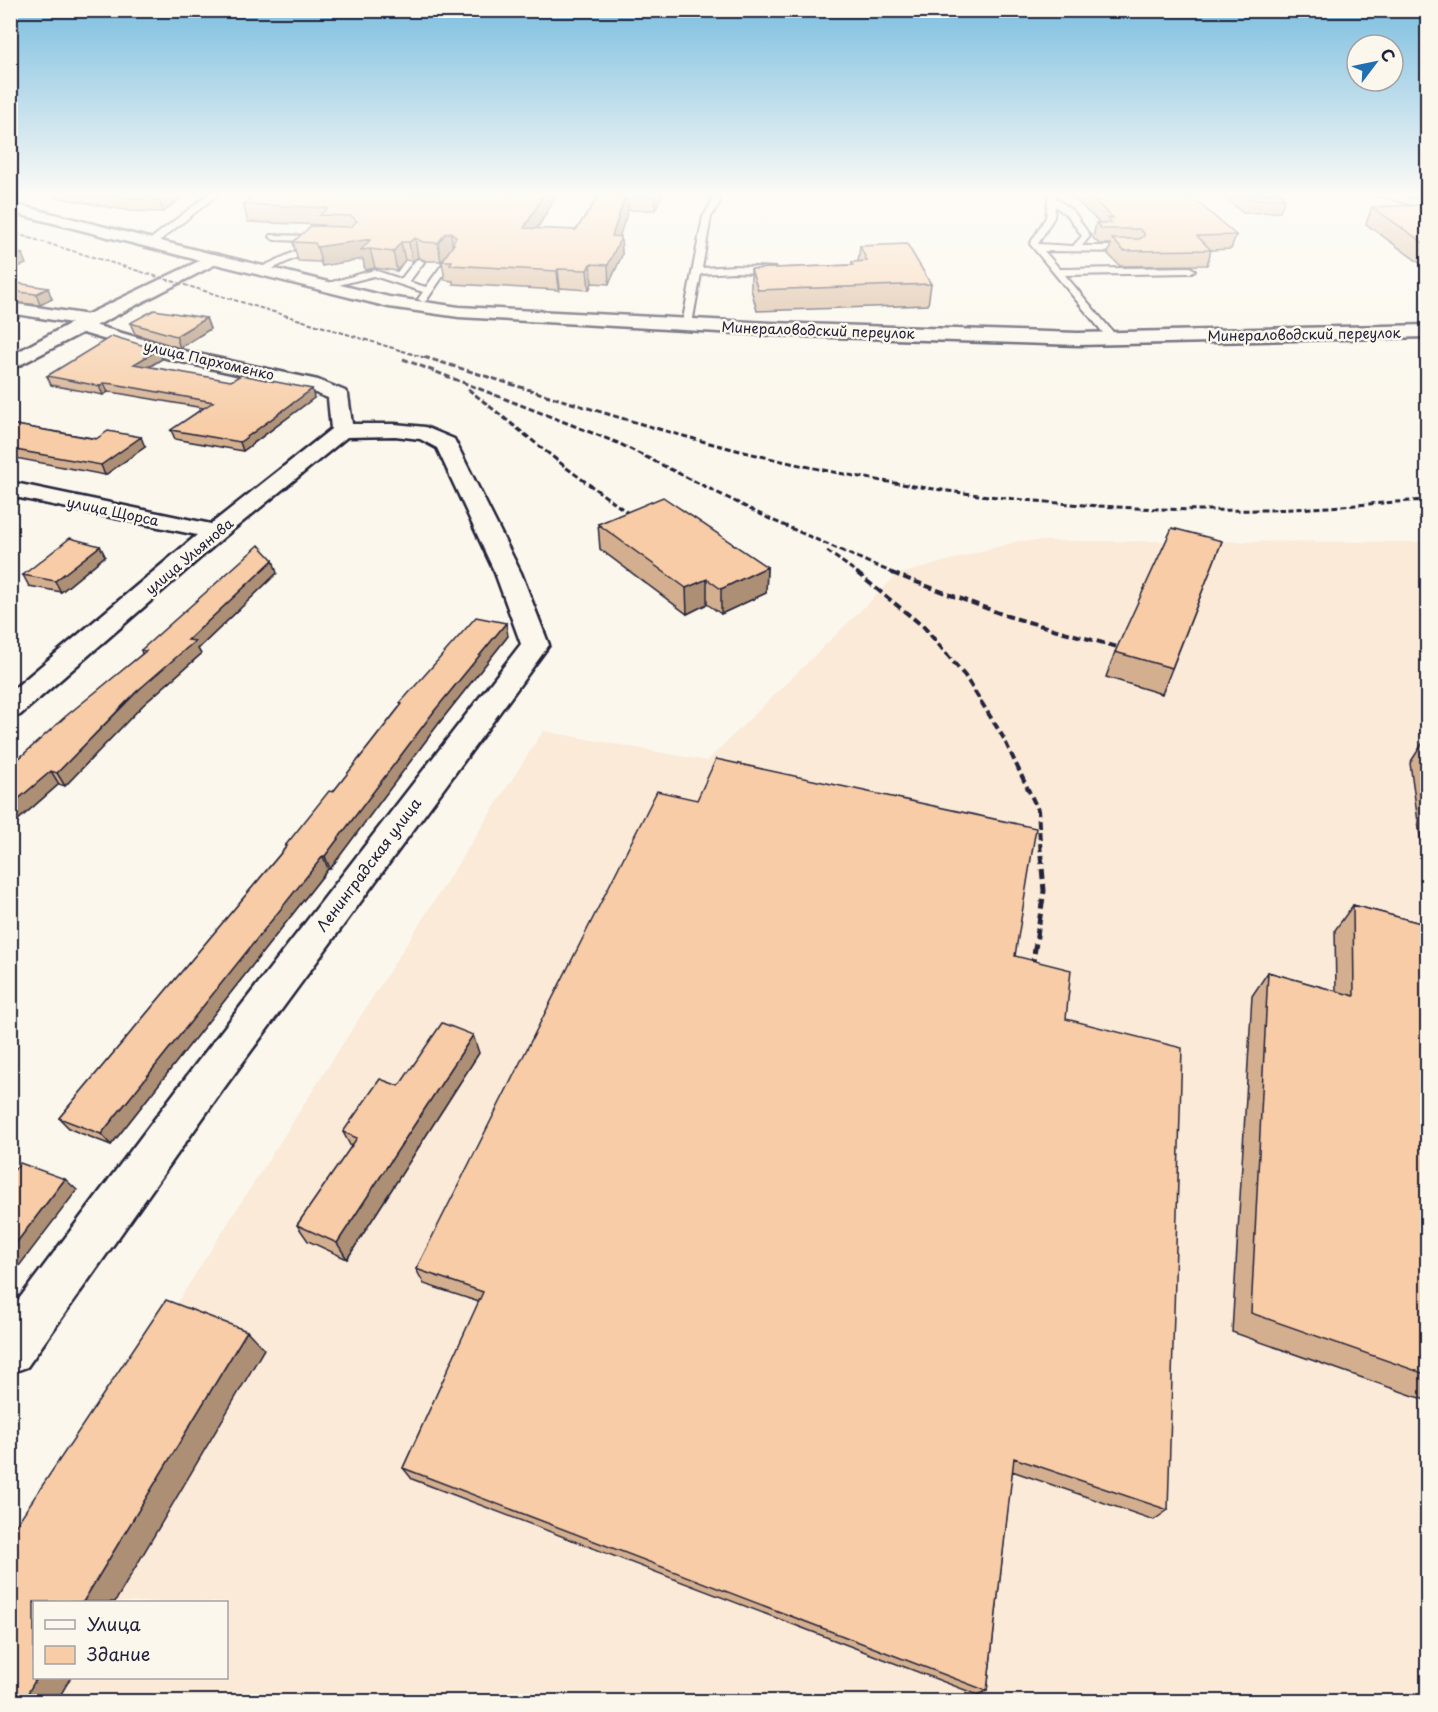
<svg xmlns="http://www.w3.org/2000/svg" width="1438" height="1712" font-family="'Playpen Sans',sans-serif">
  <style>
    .built { fill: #faead7; fill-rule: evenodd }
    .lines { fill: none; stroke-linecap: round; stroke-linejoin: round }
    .service-casing { stroke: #22223b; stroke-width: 4 }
    .minor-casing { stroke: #22223b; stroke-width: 5 }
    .tertiary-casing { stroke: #22223b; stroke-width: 5 }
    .service { fill: #fbf7ec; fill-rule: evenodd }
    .minor { fill: #fbf7ec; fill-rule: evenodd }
    .tertiary { fill: #fbf7ec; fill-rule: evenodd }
    .rail-far3 { stroke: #22223b; stroke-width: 2; stroke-dasharray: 4.5 2; stroke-linecap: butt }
    .rail-far2 { stroke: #22223b; stroke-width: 3; stroke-dasharray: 6 3; stroke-linecap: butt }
    .rail-far1 { stroke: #22223b; stroke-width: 4; stroke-dasharray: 8 4; stroke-linecap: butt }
    .rail { stroke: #22223b; stroke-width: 5; stroke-dasharray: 10 5; stroke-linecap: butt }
    .wall { fill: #d4af8f; stroke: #22223b; stroke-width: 1.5 }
    .shaded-wall { fill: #ad8f74; stroke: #22223b; stroke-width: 1.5 }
    .building { fill: #f7cca6; stroke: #22223b; stroke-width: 1.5 }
    .labels { text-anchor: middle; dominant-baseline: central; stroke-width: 5; stroke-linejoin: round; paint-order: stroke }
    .far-street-label { font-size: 14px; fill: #22223b; stroke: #fbf7ec }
    .street-label { font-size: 15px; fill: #22223b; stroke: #fbf7ec }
  </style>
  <rect width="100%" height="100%" fill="#fbf7ec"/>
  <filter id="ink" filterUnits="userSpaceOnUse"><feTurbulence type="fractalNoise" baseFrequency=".0167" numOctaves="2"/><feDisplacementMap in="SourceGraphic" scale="12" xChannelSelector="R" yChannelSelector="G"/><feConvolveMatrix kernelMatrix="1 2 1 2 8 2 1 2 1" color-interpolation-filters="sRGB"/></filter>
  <g filter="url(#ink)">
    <path class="built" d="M1019,541L1427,542V1701H11L10,1564L543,731L707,761L897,575ZM34,1602H226V1678H34Z"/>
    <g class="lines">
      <defs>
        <path id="service" d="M210,193H220L154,245H148V241Z
          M712,193H720L719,204L711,217L702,268L734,266L776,268L781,271L776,274L734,272L701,274L692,324L687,327L682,324L703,217L711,204Z
          M1049,193H1057L1056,198L1074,212L1090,236L1082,246H1135L1139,249L1135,252L1044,251L1060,269L1190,267L1195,270L1190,273L1065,275L1118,338L1109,340L1030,244L1046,217ZM1055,206L1068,216L1082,236L1073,246L1038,244L1054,217Z
          M1373,193C1391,193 1413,196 1428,206V212L1416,206Z
          M271,235L315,236L319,239L300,256L263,273H257V269L294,252L307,241L274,240L270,237Z
          M453,253L457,256L426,301L423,302L418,299L423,292L374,276L323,289L318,286L374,270L401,279L416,260L419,259L424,262L409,282L426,287L450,254Z"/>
        <path id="minor" d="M10,203L220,256L222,259L214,264L10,212Z
          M10,303L96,316L99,320L94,325L184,351L318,380L345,391L348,395L352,424H395L425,427L454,439L521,573L549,645L224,1088L27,1367L10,1373V1311L196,1064L521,644L495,573L437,448L420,439L395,436L347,437L224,537L20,715L10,717V692L197,535L10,496V482L211,524L331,429L328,398L305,389L173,360L73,330L70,326L72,323L10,313Z"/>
        <path id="tertiary" d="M214,254L389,297L459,307L771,323L1078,333L1428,325V337L1078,345L771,335L459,317L389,307L216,264L10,370V356L84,316Z"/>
      </defs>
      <use href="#service" class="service-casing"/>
      <use href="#minor" class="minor-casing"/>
      <use href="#tertiary" class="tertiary-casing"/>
      <use href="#service" class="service"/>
      <use href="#minor" class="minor"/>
      <use href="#tertiary" class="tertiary"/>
      <path class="rail-far3" d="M10,232L429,359"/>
      <path class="rail-far2" d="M424,357C561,399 698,446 839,473C979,500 1122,512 1264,510C1318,509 1373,503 1428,500
        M403,359L618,443L772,520L895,574
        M468,389L568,469L639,521
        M827,551L859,574"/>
      <path class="rail-far1" d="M857,573L924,627L965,676L1003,737L1038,810L1041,857
        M892,573L1007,616L1121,648"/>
      <path class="rail" d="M1032,968L1044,891L1041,855"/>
    </g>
    <path class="wall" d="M53,193H188L163,212L130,211L55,197Z
      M256,193H558L537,229L576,230L601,193H663L655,210H628L619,236L621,237L622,255L609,284L592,283L589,290L560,288L559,290L453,284V281L445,280L442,261H426L418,257L412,261L405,260L397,271L375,268L365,270L363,259L322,266L320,262L298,261L293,242L323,225L248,222L243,204Z
      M1068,193H1157L1236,235L1231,249L1211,250L1207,265L1120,266L1108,254L1111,244H1099L1093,238L1096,223H1100Z
      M1220,193H1280L1285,198L1280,212L1243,213Z
      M1428,205V269L1366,224L1372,207Z
      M860,246L931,284L928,305L757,311L751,289V269L852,265V262H858Z
      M10,282L52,299L40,305L10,302Z
      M206,318L210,329L180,348L135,334L130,323Z
      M158,350L162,359L149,367L314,398L243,451L175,439L171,430L203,408L117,393L108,392L103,395L51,385L47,376Z
      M10,424L145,447L105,475L10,457Z
      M598,524L767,567L766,593L721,614L707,604L687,614L600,549Z
      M1222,541L1162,694L1106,677L1115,652Z
      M100,546L105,556L61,592L29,586L23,575Z
      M277,573L198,649L201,654L143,705L65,786L59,784L10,827V770L17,764L15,762L142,654L141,650Z
      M508,636L439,723L330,869H328L111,1145L70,1129L59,1118L286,847L285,846L333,792L401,705L400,703Z
      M1426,738H1428V895L1410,763Z
      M1353,905L1428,925V1401L1232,1332L1252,996L1268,972L1336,991L1335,930Z
      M1015,956L1066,1019L1168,1510L1154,1520L1012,1471L987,1691L978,1695L412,1479L403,1468L479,1302L424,1284L416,1269Z
      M479,1053L347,1259L308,1241L297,1225L351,1147L343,1132Z"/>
    <path class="shaded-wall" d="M166,193H188L163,212L159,199Z
      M545,193H558L526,247L524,228Z
      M627,193L628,210L616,247L621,237L622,255L609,284L608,265L612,236Z
      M654,193H663L655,210Z
      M451,232L453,251L448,253L441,262L438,243L445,234Z
      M415,238L418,257L412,261L409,242Z
      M371,239L370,249L375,268L365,270L363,259L322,266L317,247Z
      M401,242L405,260L397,271L393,252Z
      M22,254L26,264L10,270V257Z
      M590,264L592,283L589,290L587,270Z
      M558,269L560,288L559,290L557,271Z
      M48,288L52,299L40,305L36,294Z
      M14,306L19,317L10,321V308Z
      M206,318L210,329L180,348L176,336Z
      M158,350L162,359L138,373L134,364Z
      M104,383L108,392L103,395L99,386Z
      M312,389L314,398L243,451L240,442Z
      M141,437L145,447L105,475L101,465Z
      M100,546L105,556L61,592L55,581Z
      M273,560L277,573L198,649L201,654L143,705L65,786L57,773L188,640Z
      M767,567L766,593L721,614V589Z
      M707,579V604L687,614L686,588Z
      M506,623L508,636L439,723L330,869L325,856L435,710Z
      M51,771L59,784L10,827V806Z
      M323,856L328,869L111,1145L101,1134Z
      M473,1035L479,1053L347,1259L337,1243Z
      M65,1179L77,1190L16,1270L10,1265V1251Z
      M247,1331L264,1349L115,1602H83Z
      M37,1677H71L57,1701H42L25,1698Z"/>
    <path class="building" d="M104,193H166L159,199L125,197Z
      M256,193H545L524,228L576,230L601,193H626L612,236L621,237L608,265L590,264L587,270L558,269L557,271L450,265L452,261H442L454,244H452L456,237L451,232L445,234L438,243L423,242L415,238L409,242H401L393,252L370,249L361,250L371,239L317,247L315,243L293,242L311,226L351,227L357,221L351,216L320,215L328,208L243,204Z
      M1086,193H1157L1161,195L1187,193L1236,235L1197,236L1211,250L1124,251L1112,239H1139L1144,236V233L1139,229H1102L1096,223H1112L1107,218H1113Z
      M1242,193H1280L1285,198L1248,199Z
      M1428,205V246L1372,207Z
      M907,244L931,284L758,290L751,269L853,265L852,262L867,261L860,246Z
      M10,250L22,254L10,257Z
      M10,282L48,288L36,294L10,291Z
      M154,310L206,318L176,336L130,323Z
      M112,336L158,350L134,364L231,381L241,375L312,389L240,442L171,430L213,402L114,384L104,383L99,386L47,376Z
      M10,424L96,439L108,431L141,437L101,465L10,449Z
      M663,497L767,567L721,589L707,579L686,588L598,524Z
      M1172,528L1222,541L1172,668L1115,652Z
      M70,538L100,546L55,581L23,575Z
      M259,545L273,560L188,640L195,641L136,692L57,773L51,771L10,806V770L18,763L15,762L66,716L146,651L141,650Z
      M476,617L506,623L435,710L325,856H323L101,1134L59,1118L287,846H285L329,791L333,792L402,704L400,703Z
      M716,759L1036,828L1015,956L1071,970L1066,1019L1182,1048L1168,1510L1014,1458L987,1691L403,1468L483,1292L416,1269L657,791L697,800Z
      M1353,905L1428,925V1375L1251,1313L1268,972L1354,996Z
      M442,1023L473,1035L337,1243L297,1225L357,1138L343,1132L380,1079L399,1086Z
      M20,1163L65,1179L10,1251V1175Z
      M166,1300L247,1331L83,1602H34V1677H37L25,1698L10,1691V1534Z"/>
  </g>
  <linearGradient id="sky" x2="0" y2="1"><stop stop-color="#7cbee0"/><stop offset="0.45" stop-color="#fdfbf6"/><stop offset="1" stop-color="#fdfbf6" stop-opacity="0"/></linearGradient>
  <rect width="1438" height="433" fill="url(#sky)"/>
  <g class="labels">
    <g class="far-street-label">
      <text transform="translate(818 330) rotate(2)">Минераловодский переулок</text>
      <text transform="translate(1304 334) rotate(-1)">Минераловодский переулок</text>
      <text transform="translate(209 360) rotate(13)">улица Пархоменко</text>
      <text transform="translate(113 511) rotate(12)">улица Щорса</text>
      <text transform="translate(189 556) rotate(-40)">улица Ульянова</text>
    </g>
    <g class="street-label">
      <text transform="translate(368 864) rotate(-53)">Ленинградская улица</text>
    </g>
  </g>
  <rect width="1438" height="1712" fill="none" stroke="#fbf7ec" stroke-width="36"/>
  <rect x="18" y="18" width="1402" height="1676" fill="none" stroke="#22223b" stroke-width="2" filter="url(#ink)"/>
  <rect x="33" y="1601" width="195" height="78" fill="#fbf7ec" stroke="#a4a2a5" stroke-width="1.5"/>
  <rect x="45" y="1620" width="30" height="9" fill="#fbf7ec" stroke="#a4a2a5" stroke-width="1.5"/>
  <text x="87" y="1631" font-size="18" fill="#22223b">Улица</text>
  <rect x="45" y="1646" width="30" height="18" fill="#f7cca6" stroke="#a4a2a5" stroke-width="1.5"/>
  <text x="87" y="1661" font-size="18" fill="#22223b">Здание</text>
  <g transform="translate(1375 63) rotate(58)"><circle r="28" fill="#fbf7ec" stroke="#a4a2a5" stroke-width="1.5"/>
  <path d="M0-4.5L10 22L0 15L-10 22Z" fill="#1f6fb2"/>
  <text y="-9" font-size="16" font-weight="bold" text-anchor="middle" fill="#22223b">С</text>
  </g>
</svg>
